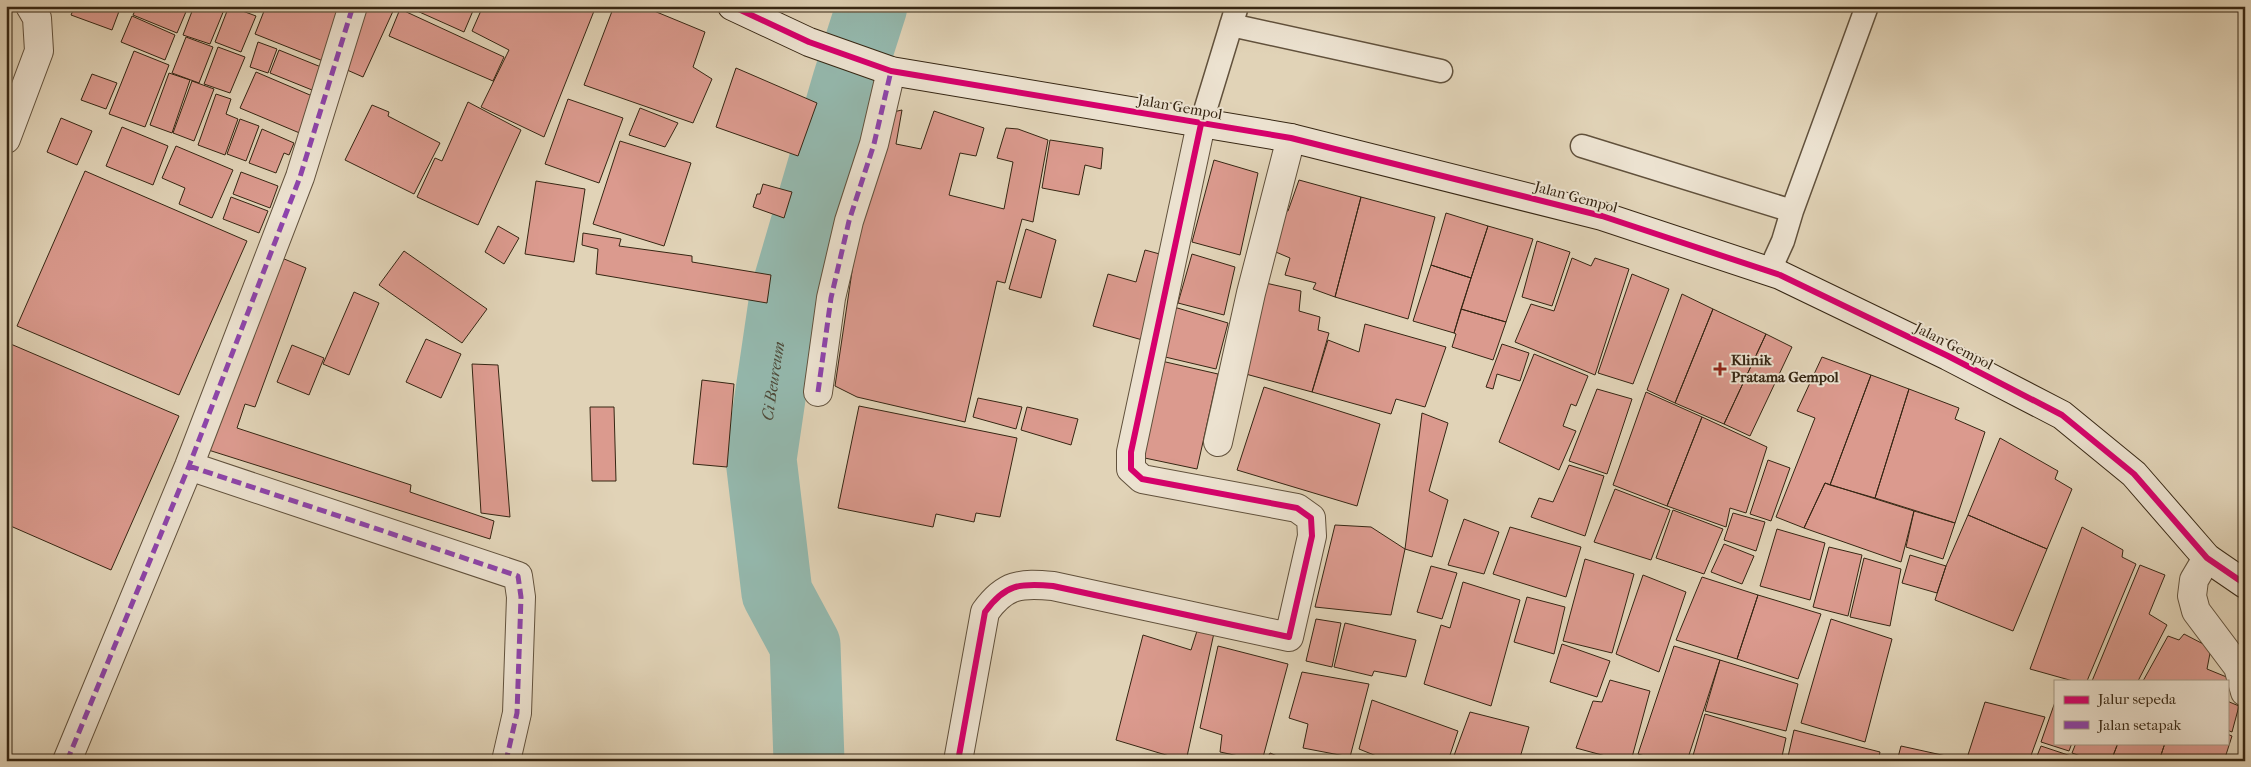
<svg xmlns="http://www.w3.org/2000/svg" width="2251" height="767" font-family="'IM FELL French Canon',serif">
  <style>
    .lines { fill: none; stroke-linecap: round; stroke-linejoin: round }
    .river { stroke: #94b8ad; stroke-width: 71 }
    .building { fill: #db9a8e; stroke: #362613 }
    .lane-casing { stroke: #61513c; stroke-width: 25 }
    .street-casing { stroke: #61513c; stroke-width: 30 }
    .secondary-casing { stroke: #362613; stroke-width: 30 }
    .lane { stroke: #ece2d0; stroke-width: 22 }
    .street { stroke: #ece2d0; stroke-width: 28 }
    .secondary { stroke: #ece2d0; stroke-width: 28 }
    .quiet { stroke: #8e44ad; stroke-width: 5; stroke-dasharray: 10 5; stroke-linecap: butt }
    .cycleway-casing { stroke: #ece2d0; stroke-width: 9 }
    .cycleway { stroke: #d6006c; stroke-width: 6 }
    .poi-dot { fill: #8f2418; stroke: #ece2d0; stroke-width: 2 }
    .labels { text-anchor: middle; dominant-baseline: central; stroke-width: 4; stroke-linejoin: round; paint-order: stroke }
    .street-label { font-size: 15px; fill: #362613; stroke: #ece2d0 }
    .poi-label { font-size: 15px; font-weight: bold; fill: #362613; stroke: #ece2d0; text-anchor: start }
    .water-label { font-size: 16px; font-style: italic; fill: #4e4a3a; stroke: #ece2d0 }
  </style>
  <rect width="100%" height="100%" fill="#e1d3b7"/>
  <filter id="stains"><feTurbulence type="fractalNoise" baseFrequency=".004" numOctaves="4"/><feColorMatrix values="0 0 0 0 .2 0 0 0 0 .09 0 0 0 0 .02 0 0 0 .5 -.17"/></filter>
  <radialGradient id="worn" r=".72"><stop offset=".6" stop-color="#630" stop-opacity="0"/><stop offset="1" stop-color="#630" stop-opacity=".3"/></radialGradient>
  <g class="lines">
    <path class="river" id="s1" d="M809,761L805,645L777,593L761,459L785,296L848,81L872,6"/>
  </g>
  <path class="building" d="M75,6H121L112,30L71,15Z
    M137,6H186L188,7L177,33L133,15Z
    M194,6H215L224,10L210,44L183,35Z
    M229,6L256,16L241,52L215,42Z
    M245,6H258L256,11Z
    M266,6H322L342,14L323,61L255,34Z
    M364,6H388L394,9L363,77L338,66Z
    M406,6H475L464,32Z
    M483,6H596L544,137L481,107L509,50L472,31Z
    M614,6H642L705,32L693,67L712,79L693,123L584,85Z
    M400,9L504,57L493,81L389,36Z
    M132,16L175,35L165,60L121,42Z
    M186,37L213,47L199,83L172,73Z
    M258,42L277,49L268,73L250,67Z
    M218,47L245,57L230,93L204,84Z
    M279,50L326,69L317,92L270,73Z
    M134,51L169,65L145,127L109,114Z
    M736,68L817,103L798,156L716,127Z
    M256,72L317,98L302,134L240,108Z
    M169,73L190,80L172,133L150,125Z
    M92,74L117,83L106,109L81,100Z
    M192,81L214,89L194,141L173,133Z
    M216,94L231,99L226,114L238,119L225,155L198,145Z
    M568,99L623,118L599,183L545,164Z
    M468,102L521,130L478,225L417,197L435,158L442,161Z
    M372,105L389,112L388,116L440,143L414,194L345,160Z
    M640,108L678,123L665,147L629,135Z
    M902,110L896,144L921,149L934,111L984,128L976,156L960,153L949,195L1004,209L1013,162L997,158L1006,128L1018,129L1048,140L1033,222L1022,219L1005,283L997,281L965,422L857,397L835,386L858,231L893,112Z
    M61,118L92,131L77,165L47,152Z
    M240,119L259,126L246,161L227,154Z
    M122,127L168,146L153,185L106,166Z
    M262,129L294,143L289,155L284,153L276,173L249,163Z
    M1050,140L1103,148L1101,169L1085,165L1079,195L1042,188Z
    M620,141L691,163L664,246L593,224Z
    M176,146L233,170L212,218L179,204L185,188L162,178Z
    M1214,160L1258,173L1240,255L1192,242Z
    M85,171L247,241L179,395L17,326Z
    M241,172L278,186L270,208L233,194Z
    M1299,180L1361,197L1335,297L1313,289L1316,283L1285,275L1290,258L1271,250L1280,210L1288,211Z
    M536,181L585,189L574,262L525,254Z
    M763,184L792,192L784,218L753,207L757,194H760Z
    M231,197L268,211L259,233L223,219Z
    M1361,197L1435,217L1408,319L1335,297Z
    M1446,213L1488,226L1471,278L1431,265Z
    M498,226L519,238L504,264L485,252Z
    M1488,226L1533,239L1506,322L1461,309Z
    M1026,229L1056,240L1041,298L1009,289Z
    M583,233L621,239L619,246L692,256V262L771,275L767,303L596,274L598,249L582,245Z
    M1537,241L1570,252L1552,306L1522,297Z
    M1145,250L1167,256L1146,341L1093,326L1108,274L1136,282Z
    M404,251L487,309L462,343L379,285Z
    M1192,254L1235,267L1224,315L1178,303Z
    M277,256L306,268L255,407L245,404L237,428L411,485L410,492L494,521L490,539L202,448Z
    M1572,258L1591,266L1595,258L1629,269L1595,375L1515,342L1531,304L1554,311Z
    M1431,265L1471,278L1454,333L1413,321Z
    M1632,274L1669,289L1633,384L1598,373Z
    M1261,282L1301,291L1299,311L1320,317L1318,330L1329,333L1312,392L1242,373Z
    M354,292L379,303L349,375L323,364Z
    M1682,294L1713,309L1675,403L1647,390Z
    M1174,307L1228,323L1216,369L1161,356Z
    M1461,309L1506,322L1493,360L1452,347L1456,334L1454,333Z
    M1713,309L1766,334L1724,424L1675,403Z
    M1365,324L1446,347L1425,407L1396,399L1391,414L1312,392L1328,340L1359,352Z
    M1766,334L1792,347L1750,436L1724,424Z
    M426,339L461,354L441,398L406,382Z
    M6,342L179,416L111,570L6,524Z
    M1502,344L1529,353L1520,381L1497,374L1493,389L1486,387Z
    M292,345L324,358L309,395L277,382Z
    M1534,354L1588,376L1576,406L1571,404L1563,426L1576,431L1559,470L1499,442Z
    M1822,357L1871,375L1830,485L1825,483L1804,528L1776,517L1815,418L1797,411Z
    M1157,360L1218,374L1197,469L1140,457Z
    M472,364L498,365L510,517L481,513Z
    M1871,375L1909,389L1875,498L1830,485Z
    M702,380L734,384L727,467L693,464Z
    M1264,387L1380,424L1357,506L1237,470Z
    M1597,389L1632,399L1607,474L1569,461Z
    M1909,389L1959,408L1955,419L1985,432L1955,523L1875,498Z
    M1646,392L1702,417L1667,506L1613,485Z
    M978,398L1022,407L1016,429L973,417Z
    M859,406L1017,438L1000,517L976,513L974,522L936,514L933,527L838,508Z
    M590,407H614L616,481H592Z
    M1027,407L1078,419L1071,445L1021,430Z
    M1422,413L1448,423L1429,491L1448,500L1432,557L1405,549Z
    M1702,417L1767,447L1746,513L1730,508L1726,527L1667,506Z
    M2000,438L2058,471L2055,479L2072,489L2047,549L1968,515Z
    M1768,460L1790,468L1771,521L1750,514Z
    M1569,465L1604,476L1585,536L1531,517L1539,498L1553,502Z
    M1825,483L1914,511L1901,562L1804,528Z
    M1615,489L1670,510L1651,560L1594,542Z
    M1673,510L1723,529L1704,574L1656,558Z
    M1914,511L1955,523L1943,559L1906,547Z
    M1733,513L1765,522L1756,551L1724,540Z
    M1968,515L2047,549L2013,631L1935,600L1946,566Z
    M1464,519L1499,532L1484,574L1448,565Z
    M1335,525L1371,527L1405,549L1391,615L1315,607Z
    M1510,527L1581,547L1566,597L1493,574Z
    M2082,527L2123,550L2122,557L2136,564L2087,681H2073L2030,669Z
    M1777,529L1825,543L1810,600L1760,586Z
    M1724,544L1754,556L1742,584L1711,572Z
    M1829,547L1862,555L1848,616L1813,607Z
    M1910,555L1946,566L1937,593L1902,583Z
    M1864,558L1901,569L1890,626L1850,617Z
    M1585,559L1634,574L1612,653L1563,641Z
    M2140,565L2165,575L2149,614L2167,625L2138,681H2092Z
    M1431,566L1457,573L1442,619L1417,612Z
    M1643,575L1686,592L1659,672L1616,654Z
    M1702,577L1758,595L1737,659L1676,640Z
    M1463,582L1520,600L1491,706L1424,684L1441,625L1450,628Z
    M1758,595L1821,614L1798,679L1737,659Z
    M1527,597L1565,607L1554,654L1514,642Z
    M1316,619L1341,623L1332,667L1306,661Z
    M1831,619L1892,639L1865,742L1801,723Z
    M1345,623L1416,640L1406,677L1374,671L1372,676L1334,667Z
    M1197,631L1214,633L1186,761L1116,740L1143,635L1191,650Z
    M2184,634L2211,648L2207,669L2229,678L2227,689V681H2143L2168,636L2179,640Z
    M1562,644L1610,661L1597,697L1550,682Z
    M1218,646L1288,664L1262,761L1220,752L1222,735L1200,728Z
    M1674,646L1720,660L1687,761H1661L1638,754Z
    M1720,660L1798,684L1786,731L1705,711Z
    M1302,672L1369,684L1350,757L1303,748L1308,724L1289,718Z
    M1610,680L1650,691L1631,761H1624L1576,748L1593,701L1602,702Z
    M1372,700L1458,731L1448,761H1389L1359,749Z
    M2227,701L2239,706L2232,732L2227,730Z
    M1985,702L2045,717L2029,761H1983L1967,758Z
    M2055,702V743H2072L2069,751L2041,742Z
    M1470,712L1529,727L1519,761H1452Z
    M1705,714L1786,738L1781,761H1701L1692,759Z
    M1794,730L1880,752L1878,761H1787Z
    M2227,734L2232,736L2224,761H2159L2165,743H2227Z
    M2076,743H2118L2111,761H2095L2072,753Z
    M2118,743H2165L2159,761H2111Z
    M1901,746L1969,761H1897Z
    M2041,746L2086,761H2035Z
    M1270,753L1289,761H1266Z"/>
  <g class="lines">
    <defs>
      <path id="lane" d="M1231,25L1441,71
        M1201,124L1237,6
        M1582,146L1792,211
        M1769,272L1783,241L1792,211L1867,6"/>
      <path id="street" d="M6,139L39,51L37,18L30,6
        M818,392L831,298L849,221L874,144L891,71
        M1218,442L1251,293L1291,138
        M189,466L518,576L521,597L517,713L506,761
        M2207,558L2194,580L2192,596L2196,611L2238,667L2245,692
        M67,761L189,466L300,177L353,6
        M958,761L985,612C1005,584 1020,583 1053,586L1289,637L1312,536L1311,518L1297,508L1142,479L1131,469V452L1201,124"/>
      <path id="secondary" d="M732,6L809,42L891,71L1291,138L1602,216L1780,275L1948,356L2062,415L2134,474L2207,558L2245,584"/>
    </defs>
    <use href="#lane" class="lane-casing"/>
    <use href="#street" class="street-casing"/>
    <use href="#secondary" class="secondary-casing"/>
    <use href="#lane" class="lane"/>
    <use href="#street" class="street"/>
    <use href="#secondary" class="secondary"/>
    <path class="quiet" d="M818,392L831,298L849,221L874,144L891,71
      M189,466L518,576L521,597L517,713L506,761
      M67,761L189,466L300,177L353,6"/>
    <defs>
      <path id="cycleway" d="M732,6L809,42L891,71L1291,138L1602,216L1780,275L1948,356L2062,415L2134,474L2207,558L2245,584
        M958,761L985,612C1005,584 1020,583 1053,586L1289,637L1312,536L1311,518L1297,508L1142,479L1131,469V452L1201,124"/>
    </defs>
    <use href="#cycleway" class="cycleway-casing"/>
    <use href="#cycleway" class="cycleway"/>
  </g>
  <path class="poi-dot" d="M1717.5 361.5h5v5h5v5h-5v5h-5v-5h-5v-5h5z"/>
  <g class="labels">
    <g class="street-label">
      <text transform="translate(1180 107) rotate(10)">Jalan Gempol</text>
      <text transform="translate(1576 197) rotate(15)">Jalan Gempol</text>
      <text transform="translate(1954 346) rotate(27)">Jalan Gempol</text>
    </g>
    <g class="poi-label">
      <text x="1731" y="360">Klinik<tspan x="1731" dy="17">Pratama Gempol</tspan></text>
    </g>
    <g class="water-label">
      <text stroke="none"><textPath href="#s1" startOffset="389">Ci Beureum</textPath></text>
    </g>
  </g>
  <rect width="2251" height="767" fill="none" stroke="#e1d3b7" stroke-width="25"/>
  <rect x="8" y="8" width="2236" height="752" fill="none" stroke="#362613" stroke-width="2.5"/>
  <rect x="12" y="12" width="2226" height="742" fill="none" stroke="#362613"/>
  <rect x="2054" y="680" width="175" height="65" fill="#ece2d0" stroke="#a39784"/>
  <rect x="2064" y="696" width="25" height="8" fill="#d6006c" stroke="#a39784"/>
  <text x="2098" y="704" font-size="15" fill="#362613">Jalur sepeda</text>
  <rect x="2064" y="721" width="25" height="8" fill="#8e44ad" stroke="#a39784"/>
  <text x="2098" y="730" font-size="15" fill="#362613">Jalan setapak</text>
  <rect width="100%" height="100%" filter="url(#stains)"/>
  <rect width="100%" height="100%" fill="url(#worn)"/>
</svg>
